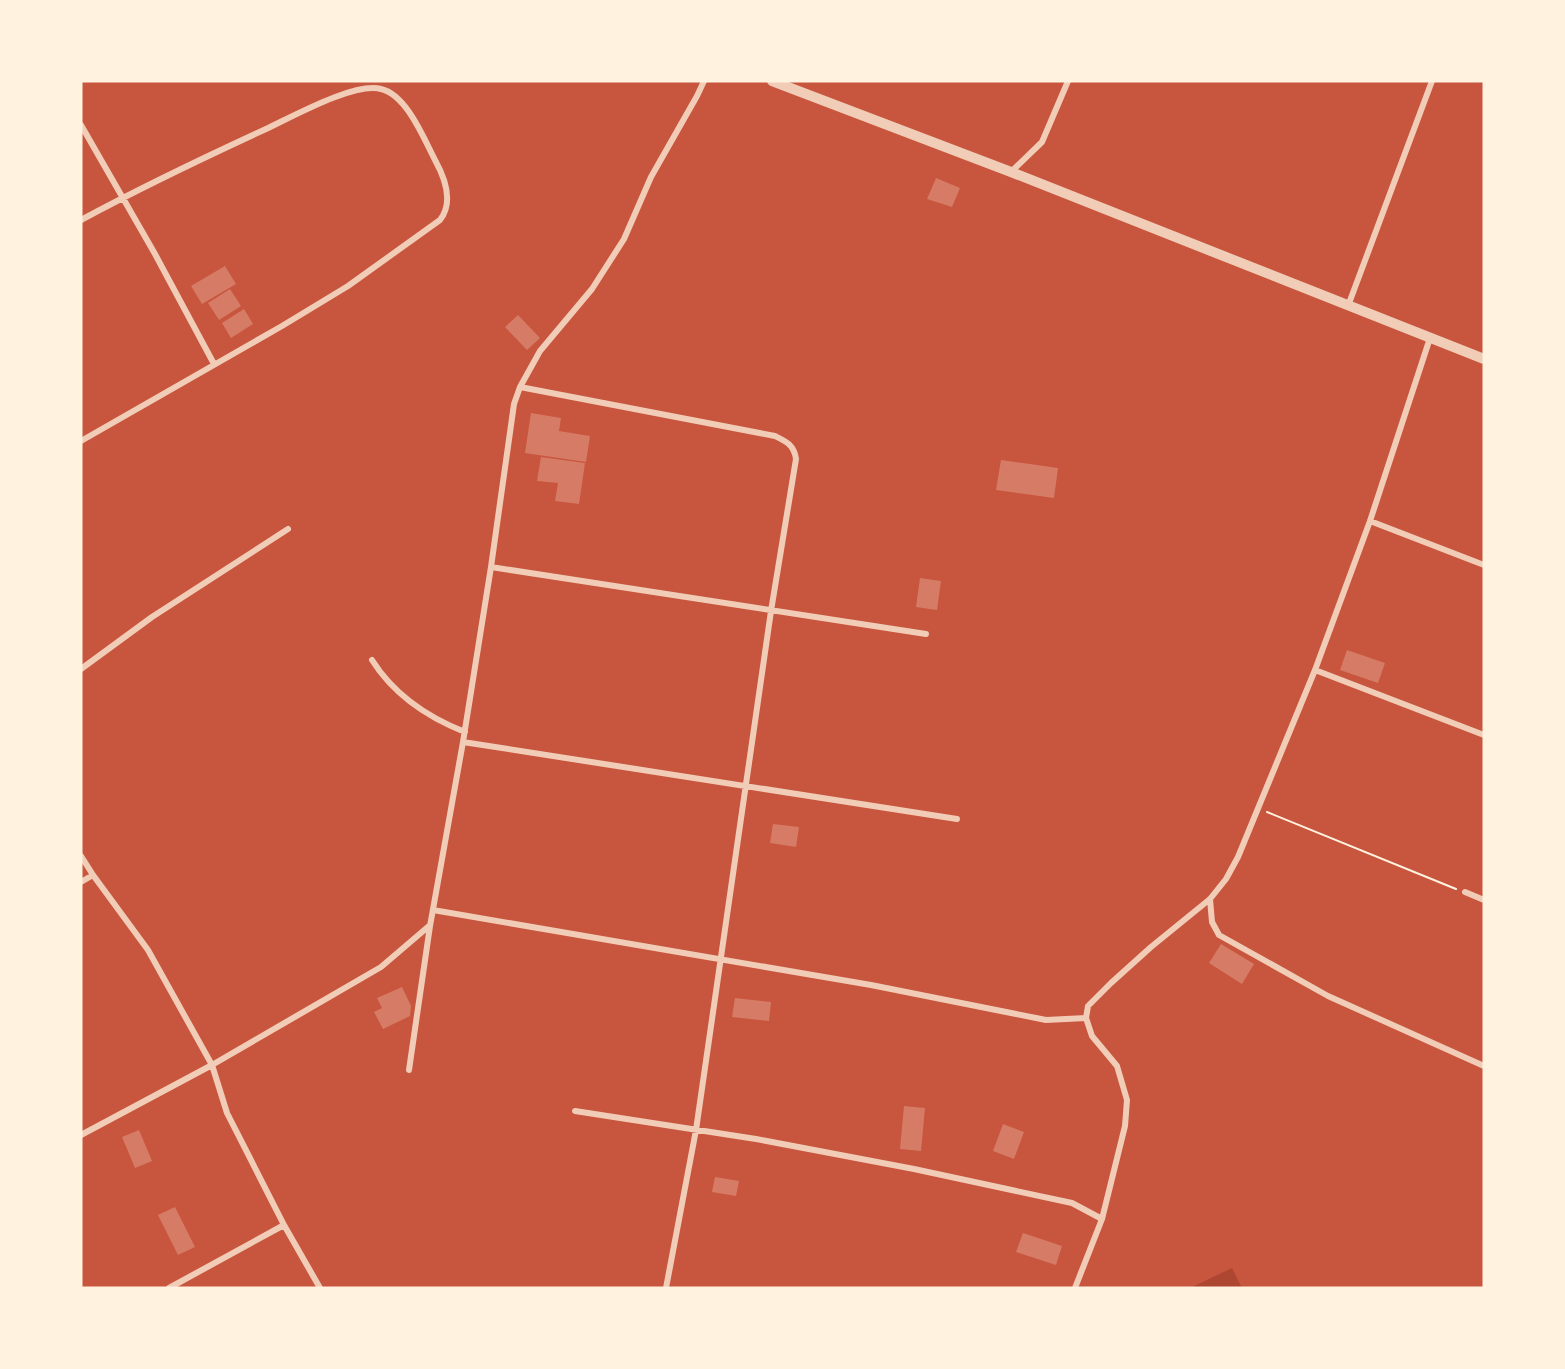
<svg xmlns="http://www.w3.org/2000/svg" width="1565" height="1369" font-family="Karla,sans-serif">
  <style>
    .green { fill: #ae4732 }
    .building { fill: #d67c66 }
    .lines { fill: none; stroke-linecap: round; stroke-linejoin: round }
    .path { stroke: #fff3e0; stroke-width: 2 }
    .minor { stroke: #f1ccb7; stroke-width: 6 }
    .tertiary { stroke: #f1ccb7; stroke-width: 10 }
  </style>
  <rect width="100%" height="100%" fill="#c8553d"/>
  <path class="green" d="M1232,1268L1242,1288H1190Z"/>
  <path class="building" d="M936,178L960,188L952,207L927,199Z
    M225,266L236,284L202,304L191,286Z
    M230,289L241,306L219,320L208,303Z
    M244,309L253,324L231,338L222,323Z
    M518,315L540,338L527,350L505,327Z
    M531,413L561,418L559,431L590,436L586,462L525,453Z
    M541,457L585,463L579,504L555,501L558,483L537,481Z
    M1001,460L1058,468L1054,498L996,490Z
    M920,578L941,581L937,610L916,607Z
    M1347,650L1385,663L1378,683L1340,670Z
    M773,824L799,827L796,847L770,843Z
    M1221,944L1254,964L1242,984L1209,963Z
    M402,987L411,1006L410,1016L383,1029L374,1012L382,1008L377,998Z
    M735,998L771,1002L769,1021L732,1017Z
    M904,1106L925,1108L921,1151L900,1149Z
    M1003,1124L1024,1132L1014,1159L993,1151Z
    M139,1130L152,1161L135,1168L122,1137Z
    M715,1177L739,1181L736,1196L712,1192Z
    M175,1207L195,1247L178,1255L158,1215Z
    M1023,1233L1062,1246L1056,1265L1016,1252Z"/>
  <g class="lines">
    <path class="path" d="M1267,812L1456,889"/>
    <path class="minor" d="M81,125L155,254L214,364
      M1011,172L1042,142L1068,81
      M81,220C142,187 203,158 266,129C292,117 354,82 381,89C407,95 424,139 435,160C445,178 454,202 440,220L348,286L282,326L81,441
      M1348,306L1432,81
      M520,387L775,436C787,442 794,445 796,459L771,611L696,1130L666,1288
      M1370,521L1484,565
      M491,567L926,634
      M372,660C394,695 427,717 465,732
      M81,669L152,617L288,529
      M1315,670L1484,735
      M463,742L957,819
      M81,856L93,875L148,950L212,1065L227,1113L284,1225L320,1288
      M81,882L93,875
      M1465,892L1484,900
      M1210,899L1212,922L1219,935L1328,996L1484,1066
      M433,910L871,985L1046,1020L1086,1018
      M409,1070L430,926L463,742L491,567L514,404L520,387L540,351L592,289L624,239L651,177L697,96L704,81
      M575,1111L756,1139L914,1169L1072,1203L1102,1219
      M81,1135L212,1065L381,967L429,926
      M169,1288L284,1225
      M1075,1288L1102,1219L1125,1126L1127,1100L1117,1066L1092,1036L1086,1018L1088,1006L1111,983L1151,947L1210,899L1226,879L1238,857L1315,670L1370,521L1430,338"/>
    <path class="tertiary" d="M772,81L1011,172L1484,359"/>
  </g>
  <rect width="1565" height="1369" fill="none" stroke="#fff3e0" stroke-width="165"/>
</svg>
